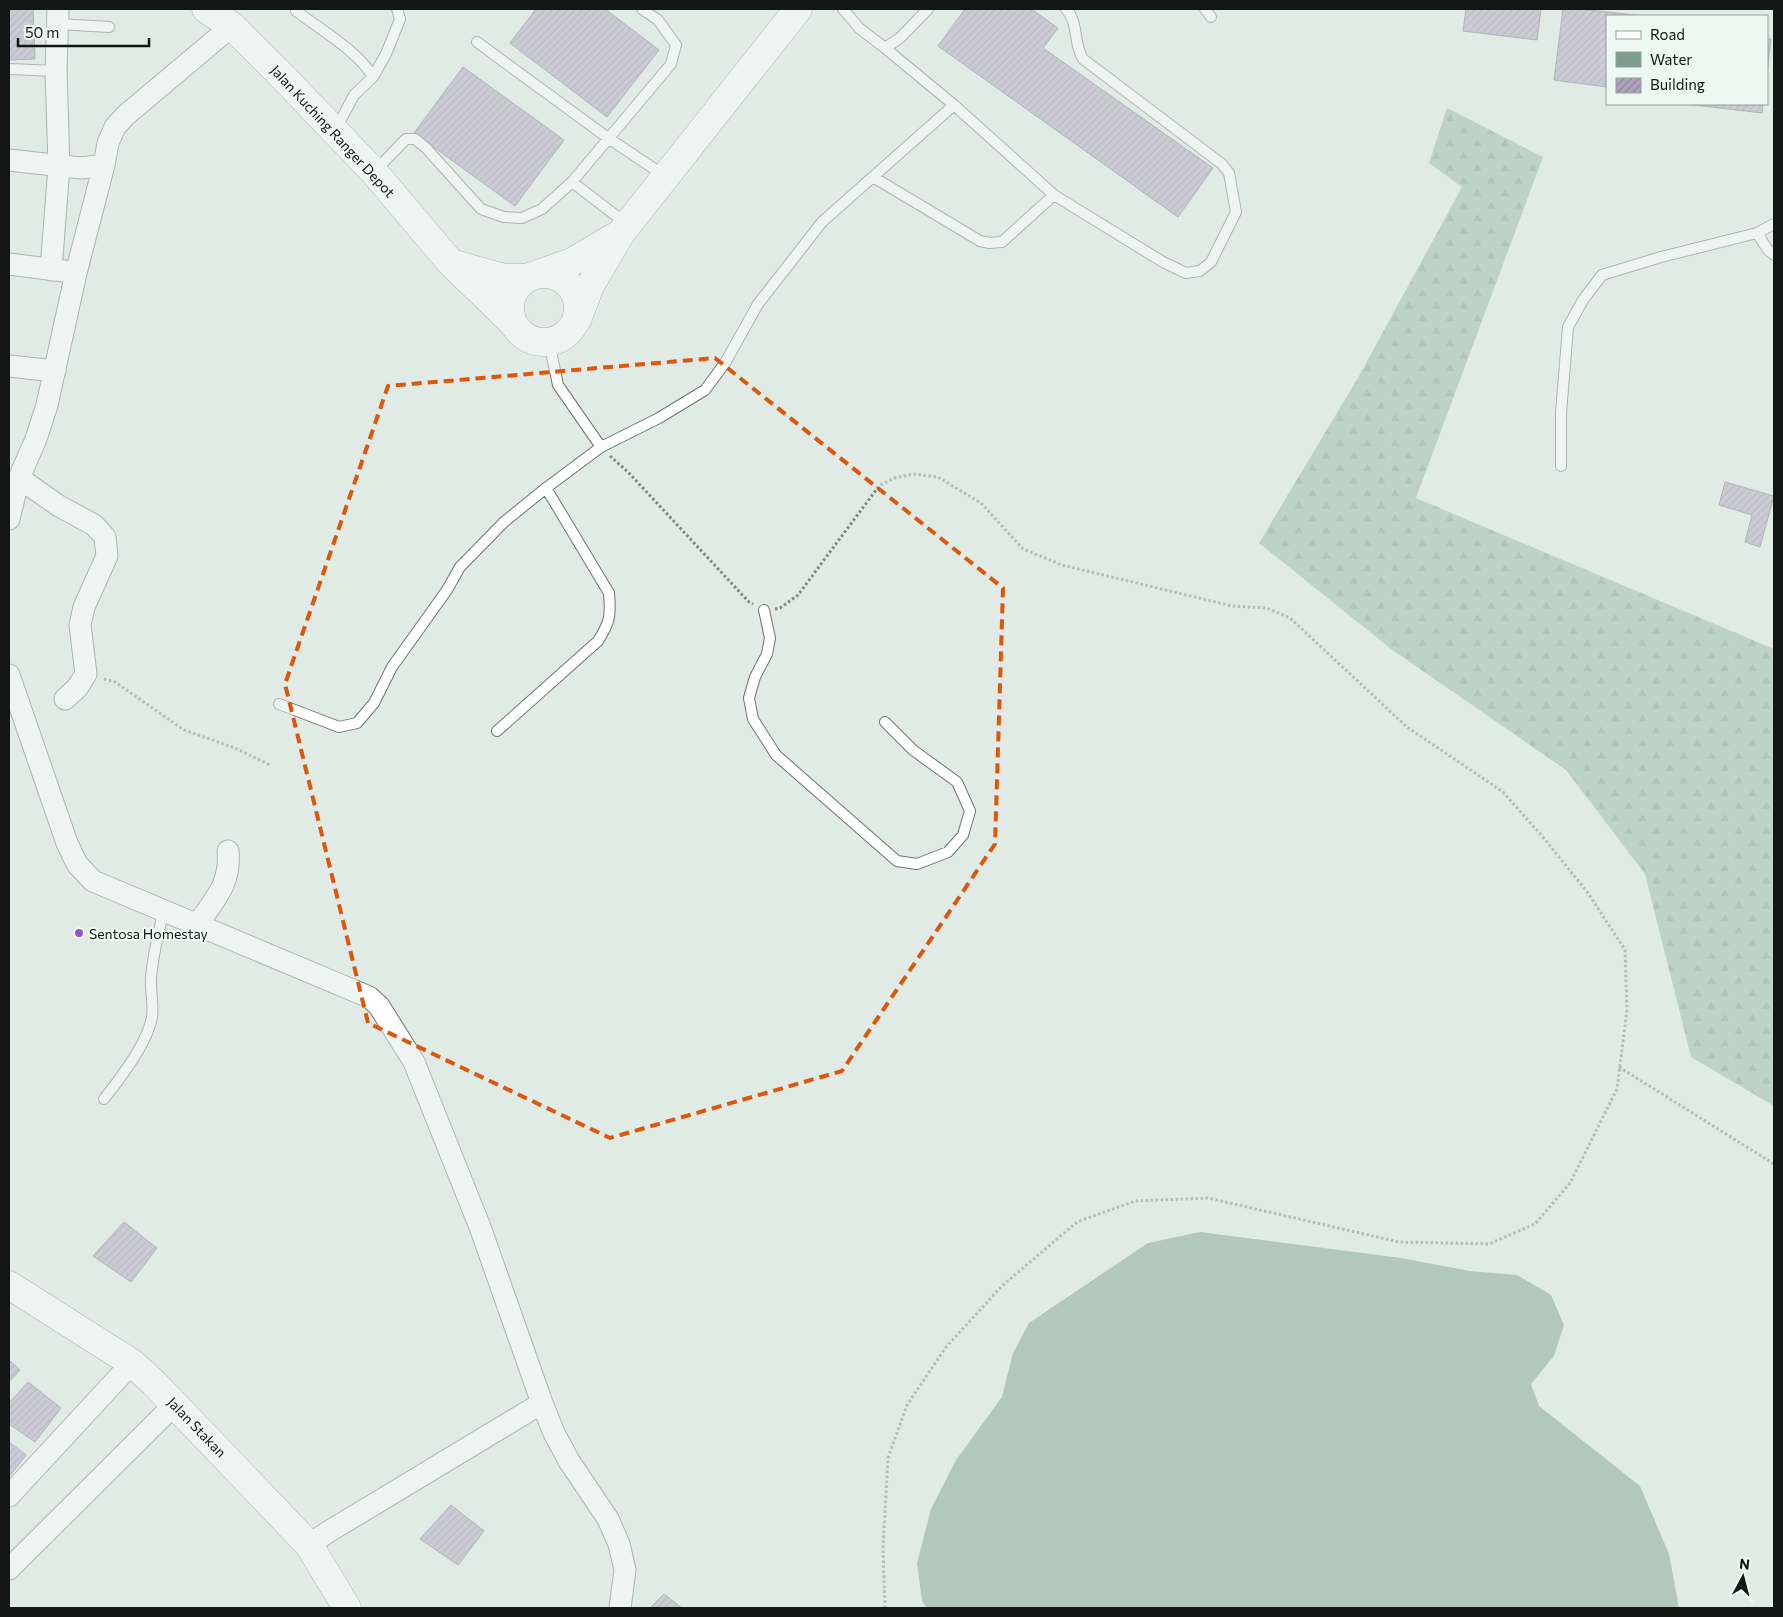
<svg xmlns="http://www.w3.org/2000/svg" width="1783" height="1617" font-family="Commissioner,sans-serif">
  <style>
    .forest { fill: url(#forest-firs) }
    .water { fill: #7c9e8d }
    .building { fill: url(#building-hatch); stroke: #747079 }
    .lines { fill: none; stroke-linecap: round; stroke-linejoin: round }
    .lane-casing { stroke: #6c7570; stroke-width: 12 }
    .street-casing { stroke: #6c7570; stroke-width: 23 }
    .secondary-casing { stroke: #6c7570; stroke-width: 29 }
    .path { stroke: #7f8782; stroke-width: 3; stroke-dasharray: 2.5 2.5; stroke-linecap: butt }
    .lane { stroke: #fff; stroke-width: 10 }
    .street { stroke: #fff; stroke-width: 21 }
    .secondary { stroke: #fff; stroke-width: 28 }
    .marked { fill: none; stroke: #dd560c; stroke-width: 4; stroke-dasharray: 10 6; stroke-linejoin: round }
    .poi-dot { fill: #9554c9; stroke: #edf8f2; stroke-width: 2 }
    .labels { text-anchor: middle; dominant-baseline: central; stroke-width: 4; stroke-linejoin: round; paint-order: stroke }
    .street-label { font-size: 14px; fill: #121614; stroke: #edf8f2 }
    .poi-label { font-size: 14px; fill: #121614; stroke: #edf8f2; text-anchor: start }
  </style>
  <defs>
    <pattern id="forest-firs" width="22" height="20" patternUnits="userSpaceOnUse" patternTransform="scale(1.25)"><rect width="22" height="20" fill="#95b7a5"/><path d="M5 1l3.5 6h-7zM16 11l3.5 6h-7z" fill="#789485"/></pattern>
    <pattern id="building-hatch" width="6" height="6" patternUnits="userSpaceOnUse" patternTransform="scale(1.25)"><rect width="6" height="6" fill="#b1a3c0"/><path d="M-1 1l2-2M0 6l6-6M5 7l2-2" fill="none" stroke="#8f849b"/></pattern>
  </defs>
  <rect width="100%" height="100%" fill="#e0ebe5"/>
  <path class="forest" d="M1447,108L1543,157L1416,498L1774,649V1106L1691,1057L1645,874L1566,770L1391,649L1259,543L1359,376L1462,187L1429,163Z"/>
  <path class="water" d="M1200,1232L1401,1258L1470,1271L1517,1275L1551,1295L1564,1325L1554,1356L1531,1384L1539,1406L1640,1486L1669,1554L1679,1608H927L922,1601L917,1563L931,1509L956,1460L1002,1397L1013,1353L1029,1323L1148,1243Z"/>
  <path class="building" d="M9,9H33L35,59L9,60Z
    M536,9H605L659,50L607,117L510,43Z
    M965,9H1031L1058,28L1043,48L1213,168L1178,217L938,46Z
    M1466,9H1541L1537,40L1463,31Z
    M1563,9H1580L1644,16H1607V87L1554,80Z
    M1767,39H1771L1767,73Z
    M463,67L564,140L515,206L414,133Z
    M1686,104H1763L1762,113Z
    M1725,482L1774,496L1760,547L1745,542L1752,515L1719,505Z
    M124,1222L157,1248L131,1282L93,1256Z
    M9,1360L20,1370L9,1382Z
    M28,1382L61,1408L35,1442L9,1424V1403Z
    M9,1442L26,1455L9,1477Z
    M451,1505L484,1531L458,1565L420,1539Z
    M664,1594L682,1608H650Z"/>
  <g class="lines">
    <defs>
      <path id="lane" d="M843,9L859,28L885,48L900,38L928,9
        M1205,9L1211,17
        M296,11C320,29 359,52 373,77L354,95L336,129
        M58,24L109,27
        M477,42L608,138L665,176
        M885,48L954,105L1054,195L1163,262L1186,273L1200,271L1211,262L1236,212L1229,173L1222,164L1083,59C1073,43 1079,23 1066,9
        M9,69L56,71
        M373,77L386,54L400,19L397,9
        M375,171L406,139H415L426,148L481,209L504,217L522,218L542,209L572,182L671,64L676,45L658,20L642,9
        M873,177L980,241L990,243L1002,242L1054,195
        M572,182L627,224
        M1757,233L1768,250L1774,255
        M601,447L659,418L705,390L725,363L758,304L822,222L954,105
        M1561,466V413L1568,327L1583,300L1602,275L1661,257L1757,233L1774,224
        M764,610L770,638L767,654L755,677L749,698L753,719L776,755L897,861L917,864L948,852L963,835L970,811L957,782L913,750L885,722
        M279,704L339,727L357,723L374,703L392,667L447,590L460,567L504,522L546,488L601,447L558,385L549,342
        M497,731L598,641C610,622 611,616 609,593L546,488
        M104,1099C120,1079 148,1042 152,1017C154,1004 150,991 151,978C153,955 158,933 164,910"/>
      <path id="street" d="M9,160L81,168L104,165
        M9,264L64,271
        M51,270L59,166L56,71L58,9
        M9,366L55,371
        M19,478L59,506L94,525L105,537L107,556L84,607L80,625L86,674L77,688L65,699
        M9,519L19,478L36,439L47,405L76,273L104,165L108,143L115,127L126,115L232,26
        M9,675L67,843L77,864L93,881L369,997L379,1006L414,1062L480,1227L542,1403L554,1433L569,1461L608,1519L619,1544L625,1570L620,1608
        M197,925C215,899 231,884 228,851
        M9,1496L132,1363
        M309,1545L328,1532L542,1403
        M9,1569L175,1404"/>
      <path id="secondary" d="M206,9L232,26L283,77L374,172L450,262L514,324
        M454,264L504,278H528
        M541,273L572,262L618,235
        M510 308a34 34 0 1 1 68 0a34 34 0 1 1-68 0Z
        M577,320L590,286L621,233L798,9
        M9,1285L132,1363L154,1383L309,1545L347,1608"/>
    </defs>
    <use href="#lane" class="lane-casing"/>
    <use href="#street" class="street-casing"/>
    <use href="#secondary" class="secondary-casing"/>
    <path class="path" d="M610,456L628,472L749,602L753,604
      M775,609L780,608L798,595L879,486L894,478L914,474L938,477L981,503L1023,549L1062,565L1232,606L1267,608L1290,618L1407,727L1503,792L1542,836L1588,893L1625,950L1627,1010L1617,1089L1570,1183L1535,1224L1489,1244L1399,1242L1208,1198L1135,1201L1077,1222L1002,1286L946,1347L907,1405L888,1458L883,1548L885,1608
      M104,679L115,682L184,730L235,748L270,765
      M1619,1067L1774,1164"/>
    <use href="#lane" class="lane"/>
    <use href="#street" class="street"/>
    <use href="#secondary" class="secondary"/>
  </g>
  <path d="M0 0H1783V1617H0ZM715,358L1003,588L995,844L842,1071L610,1138L368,1023L285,684L388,386Z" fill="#e0ebe5" fill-opacity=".55" fill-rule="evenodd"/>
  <path class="marked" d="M715,358L1003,588L995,844L842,1071L610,1138L368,1023L285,684L388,386Z"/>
  <circle class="poi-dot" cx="79" cy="933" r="5"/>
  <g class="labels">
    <g class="street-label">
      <text transform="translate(333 131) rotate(47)">Jalan Kuching Ranger Depot</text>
      <text transform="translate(197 1427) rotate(46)">Jalan Stakan</text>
    </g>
    <g class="poi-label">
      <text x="89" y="933">Sentosa Homestay</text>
    </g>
  </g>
  <rect width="1783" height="1617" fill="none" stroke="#121614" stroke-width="20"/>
  <rect x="1606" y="15" width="162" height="90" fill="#edf8f2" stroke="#959e99"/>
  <rect x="1616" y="31" width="25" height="8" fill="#ffffff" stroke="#959e99"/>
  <text x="1650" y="40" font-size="15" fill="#121614">Road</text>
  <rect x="1616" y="52" width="25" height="15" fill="#7c9e8d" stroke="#959e99"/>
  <text x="1650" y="65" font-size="15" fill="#121614">Water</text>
  <rect x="1616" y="78" width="25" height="15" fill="url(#building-hatch)" stroke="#959e99"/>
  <text x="1650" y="90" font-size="15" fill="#121614">Building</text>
  <g transform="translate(1743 1577) rotate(7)" stroke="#edf8f2" stroke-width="4" paint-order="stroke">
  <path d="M0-4L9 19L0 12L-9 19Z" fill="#121614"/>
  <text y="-8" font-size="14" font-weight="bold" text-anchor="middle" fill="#121614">N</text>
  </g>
  <path d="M18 38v8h131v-8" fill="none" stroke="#121614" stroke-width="2.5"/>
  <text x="25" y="38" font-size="15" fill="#121614" stroke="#edf8f2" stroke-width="4" paint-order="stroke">50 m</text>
</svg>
